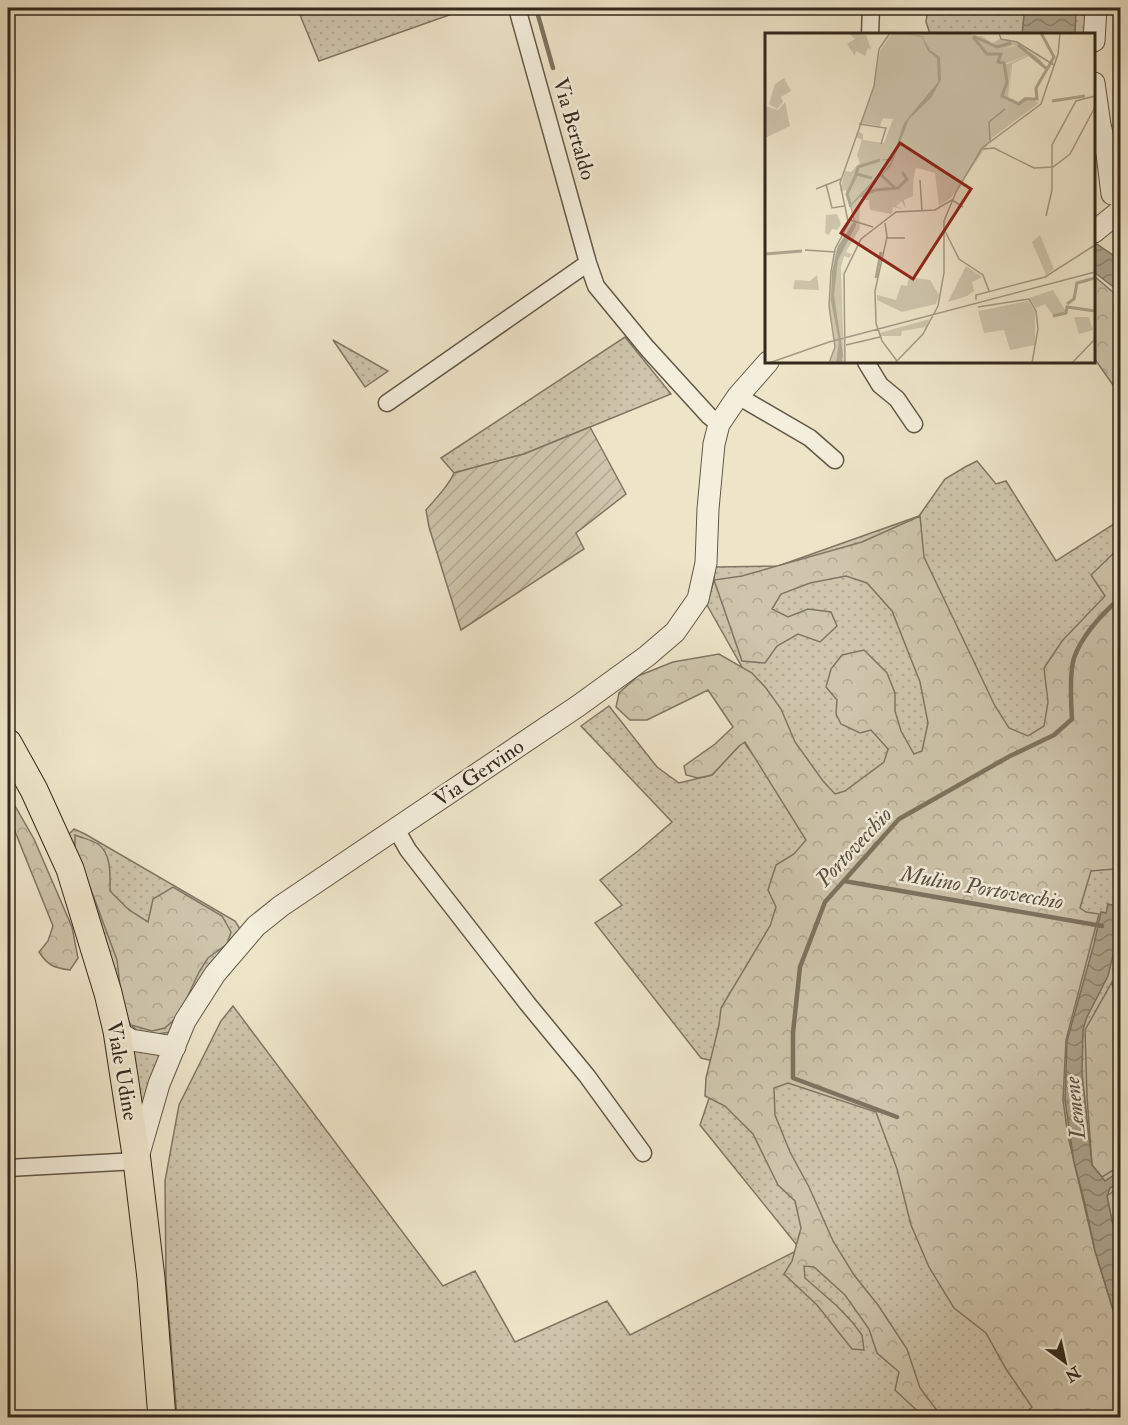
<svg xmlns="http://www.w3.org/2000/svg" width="1128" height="1425" font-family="'IM FELL Double Pica',serif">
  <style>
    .grass { fill: url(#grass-dots); stroke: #807664; stroke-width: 1.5 }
    .forest { fill: url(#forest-crowns); stroke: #807664; stroke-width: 1.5 }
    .garden { fill: url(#garden-furrows); stroke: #807664; stroke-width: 1.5 }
    .water { fill: url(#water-waves); stroke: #7d7360; stroke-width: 1.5 }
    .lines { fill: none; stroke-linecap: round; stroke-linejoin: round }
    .stream { stroke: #7d7360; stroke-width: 4.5 }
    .minor-casing { stroke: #625747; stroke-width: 19 }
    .tertiary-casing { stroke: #625747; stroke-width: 23 }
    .primary-casing { stroke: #33281c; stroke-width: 29 }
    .minor { stroke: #f4eedc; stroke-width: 16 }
    .tertiary { stroke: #f4eedc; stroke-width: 21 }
    .primary { stroke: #eee5c9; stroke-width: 27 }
    .labels { text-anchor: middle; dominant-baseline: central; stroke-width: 5; stroke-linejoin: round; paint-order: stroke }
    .street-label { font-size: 21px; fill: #33281c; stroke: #f4eedc }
    .water-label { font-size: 22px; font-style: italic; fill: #584e3e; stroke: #f4eedc }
    .inset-river { fill: none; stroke: #aea58e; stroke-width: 3 }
    .inset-road { fill: none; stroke: #a39984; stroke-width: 1.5 }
    .view { fill: #8f2418; fill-opacity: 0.15; stroke: #8f2418; stroke-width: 3 }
    .inset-edge { fill: none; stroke: #33281c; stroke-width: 3 }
  </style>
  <defs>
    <pattern id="grass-dots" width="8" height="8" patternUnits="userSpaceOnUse" patternTransform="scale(1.5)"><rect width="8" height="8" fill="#cec5ac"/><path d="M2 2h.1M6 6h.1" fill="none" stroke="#b1a993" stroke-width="1.8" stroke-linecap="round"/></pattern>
    <pattern id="forest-crowns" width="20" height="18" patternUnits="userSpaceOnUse" patternTransform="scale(1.5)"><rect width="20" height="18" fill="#cec5ac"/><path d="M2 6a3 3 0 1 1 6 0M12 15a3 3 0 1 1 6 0" fill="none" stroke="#b1a993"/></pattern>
    <pattern id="garden-furrows" width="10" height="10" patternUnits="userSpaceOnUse" patternTransform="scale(1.5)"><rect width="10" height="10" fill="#cec5ac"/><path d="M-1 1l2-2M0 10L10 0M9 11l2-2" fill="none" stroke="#b1a993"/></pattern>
    <pattern id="water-waves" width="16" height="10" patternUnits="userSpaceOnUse" patternTransform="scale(1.5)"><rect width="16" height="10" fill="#aea58e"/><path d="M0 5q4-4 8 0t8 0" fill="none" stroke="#8e8673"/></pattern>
  </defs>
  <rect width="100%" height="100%" fill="#eee5c9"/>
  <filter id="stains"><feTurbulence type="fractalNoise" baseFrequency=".00333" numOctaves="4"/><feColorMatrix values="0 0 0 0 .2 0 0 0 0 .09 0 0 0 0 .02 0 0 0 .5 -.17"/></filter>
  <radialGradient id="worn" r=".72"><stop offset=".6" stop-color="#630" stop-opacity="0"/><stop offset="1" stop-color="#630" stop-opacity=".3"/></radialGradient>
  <path class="grass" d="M319,8H469L319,61L300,15Z
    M928,8H1090L1088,34H930L926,22Z
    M625,337L671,394L524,454L454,473L441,458Z
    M333,340L388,371L365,387Z
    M977,461L996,484L1006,481L1056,561L1120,520V1417L177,1418L166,1281L165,1181L179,1105L221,1021L233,1006L443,1286L475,1271L515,1342L607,1301L630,1335L800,1249L700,1125L721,1063L701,1058L595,923L622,905L600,880L638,851L672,822L581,726L609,706L657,767L679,783L712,775L739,746L744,742L753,755L779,733L707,605L714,580L715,567L778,566L919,516L945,479L965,467Z
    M74,829L85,834L235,921L242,932L171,1032L157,1034L140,1033L131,1025L68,840L69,834Z
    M130,1049L164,1055L143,1106L139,1102Z"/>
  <path class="forest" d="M1094,276L1120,298V395L1094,358Z
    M920,516L924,557L995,706L1009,728L1028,736L1044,726L1048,702L1044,668L1062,641L1105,596L1091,575L1120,547V868L1116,866L1114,869L1091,871L1080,908L1086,912L1099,914L1066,1040L1063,1100L1068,1136L1095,1251L1120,1333V1417H1020L1032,1407L1006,1369L986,1333L954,1308L929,1267L911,1225L897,1169L876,1112L788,1083L774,1088L775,1115L790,1152L809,1187L833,1241L854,1275L878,1305L907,1349L920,1388L942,1417H924L895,1390L899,1372L877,1353L869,1329L845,1295L814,1267L804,1266L805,1278L837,1306L853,1323L862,1335L864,1350L852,1349L817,1305L784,1274L792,1261L801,1228L795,1201L778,1185L753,1134L725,1106L705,1096L706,1078L719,1025L721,1008L770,926L776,907L768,890L776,865L794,854L806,840L745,742L739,746L712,775L698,778L686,775L684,766L715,744L733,727L708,690L647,720H630L616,707L619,693L638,676L673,662L719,654L752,673L766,688L781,709L795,742L823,781L835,794L845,791L884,762L888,749L871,730L860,733L841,724L836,714L837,700L826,687L831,669L842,655L864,650L887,673L895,693V711L901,731L914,754L922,751L928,723L920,682L892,611L867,583L846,576L810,583L781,594L772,609L788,617L808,609L831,612L837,626L820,642L798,634L777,646L765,663L742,661L714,580L742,576L862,542Z
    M8,797L11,799L34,839L72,927L78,958L70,970C55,968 48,966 39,952L48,941L53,926L8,814Z
    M75,835C82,838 92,840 98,844C112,854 110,876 110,891L129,910L148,922L153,899L173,887L222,916L231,932L227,944L208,958L199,972L179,1015L165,1028L152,1031L131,1025L123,1011L117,960L90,887L75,855Z
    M1112,982L1120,1038V1060L1116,1097L1120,1121V1166L1102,1177L1092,1165L1087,1097L1085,1030Z
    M1120,1186V1196L1117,1203L1120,1214V1247L1112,1221L1107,1196Z"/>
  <path class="garden" d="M590,427L626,494L576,533L584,549L461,630L429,527L426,510C436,498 448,487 454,473L524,454Z"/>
  <path class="water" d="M1025,8H1076L1075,34H1022Z
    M1094,242L1120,260V292L1094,272Z
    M1108,904L1120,907V948L1114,951L1108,976L1087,1017L1083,1029L1082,1073L1092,1165L1105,1181L1120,1171V1182L1110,1188L1107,1196L1112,1221L1120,1247V1332L1095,1251L1085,1204L1074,1162L1065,1100L1067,1041L1094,944L1101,912L1106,913Z"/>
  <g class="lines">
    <path class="stream" d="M536,8L553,68
      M844,881L1102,926
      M897,1117L793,1078V1033L800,967L825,902L899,819L1010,756L1054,735L1072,719C1071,702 1069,674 1074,658C1082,635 1102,614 1120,598"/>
    <defs>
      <path id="minor" d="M517,8L588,263L596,286L647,348L709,416L719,424
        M870,34L871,8
        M866,362L880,385L897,399L914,424
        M738,396L810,438L835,460
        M387,403L588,263
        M396,829L408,850L527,1003L587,1076L643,1153
        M8,1168L137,1161"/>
      <path id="tertiary" d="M1094,41L1096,8
        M1094,83L1100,125L1107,154L1112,194
        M1094,232L1120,211
        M117,1031L131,1040L175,1047
        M138,1157L159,1084L185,1021L215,974L256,926L281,906L578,706L647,656L675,632L698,599L706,563L708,509L714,444L719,424L738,396L768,362"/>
      <path id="primary" d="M8,743L34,790L70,869L108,993L117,1031L137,1161L151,1278L162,1418"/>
    </defs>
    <use href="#minor" class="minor-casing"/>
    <use href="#tertiary" class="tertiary-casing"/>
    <use href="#primary" class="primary-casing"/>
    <use href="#minor" class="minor"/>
    <use href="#tertiary" class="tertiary"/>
    <use href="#primary" class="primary"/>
  </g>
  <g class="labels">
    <g class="street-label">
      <text transform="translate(574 129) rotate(74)">Via Bertaldo</text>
      <text transform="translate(479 773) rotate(-34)">Via Gervino</text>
      <text transform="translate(122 1071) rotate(80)">Viale Udine</text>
    </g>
    <g class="water-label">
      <text transform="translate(854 847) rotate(-47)">Portovecchio</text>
      <text transform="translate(982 888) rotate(10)">Mulino Portovecchio</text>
      <text transform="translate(1075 1108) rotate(-96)">Lemene</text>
    </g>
  </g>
  <g transform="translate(765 33)">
    <rect width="330" height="330" fill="#eee5c9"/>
    <path d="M83,0L101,2L106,16L103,15L100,23L91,18L90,23L82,11L90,6ZM127,0H210H206L214,15L235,21V26L240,15L251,13L263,22L239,31H246L243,65L250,70L266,66L274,70L228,104L186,165L174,173L170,140L149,134L148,163L139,167L141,176L137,169L129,168L126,181L105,177L104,167H93L95,195L81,219L87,221L84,225L79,223L76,234L79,330H65L70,314L64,276L70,219L88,186L81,157L75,158L80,138L86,139L95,130L92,122L97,107L91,104L93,98L98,101V107L119,110L128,86L118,85L115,93L95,90L109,55L115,18ZM19,45L26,58L16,64L18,69L12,76L4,71L10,51ZM165,286L161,294L137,298L136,303H116L114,300Z" fill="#cec5ac"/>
    <path d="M137,0L157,4L173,27L174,46L162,67L151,76L153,71L146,70L143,74L150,76L147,80L142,75L134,89L147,65L160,53L165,29L154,4ZM203,2L217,3L227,10L235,6L252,10L277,27L264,23L247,31L244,66L246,31L239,39L242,50L240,66H248L252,70L260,64L270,65L249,74L248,68H241L237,63L242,51L238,38V33L263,22L249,12L240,15L233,30L235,22H221ZM20,69L25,93L0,105V73L13,77ZM150,81L144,90L151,133L148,148L131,160V168L136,169L131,173L138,176L128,174L127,180L111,176L112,157L96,167L94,185L90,184L87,172L126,133L143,88ZM138,95L127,128L121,137L118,138L123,128L99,132L97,139L111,143H105L100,156L84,171L85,140L90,141L89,135L106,124L110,126L113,114L112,126L127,124L134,101L126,96ZM275,202L289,236L281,242L267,209ZM201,233L217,244L207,249L209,258L202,263L183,269ZM144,244L165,247L174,262L171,271L137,279L112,267V262L131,267L136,252L142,253ZM288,257L301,279L288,282L280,271L271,275L264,265ZM263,268L270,278V312L245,317L239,297L219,300L213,278ZM309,284H324L328,297L314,301Z" fill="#cec5ac"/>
    <path d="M72,181L76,191L72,197L67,196L64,202L60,200L61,182ZM52,242L54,257L28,256L30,247L45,248Z" fill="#cec5ac"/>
    <path d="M137,0L157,3L165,17L175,24L176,47L166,65L144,86L126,133L115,144L127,128L115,127L127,125L139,90L173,49L172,25L163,18L157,4ZM111,144L113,146L86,173L91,192L73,227L69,262L78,322L76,330H71L74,309L66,268L67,238L73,213L89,189L85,172Z" fill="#aea58e"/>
    <path class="inset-river" d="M208,3L232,14L246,10M208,4L222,21H236L233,29L239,30L242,49L237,63L254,71L260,66H272L271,55L289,24L276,0M253,12L277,31M265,22L282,36M287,68L320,63M116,142L130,155M107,145L91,141L93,134L115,127M95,163L110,157L133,155L142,146L137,139M86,174L82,161L91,142M0,221L37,218M111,245L116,219M302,271L309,266L312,250L330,245M288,283L301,280L302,274L330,278"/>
    <path class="inset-road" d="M234,0L236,6L252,9L289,32M94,91L121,95L116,111M225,108L224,89L240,76M218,116L229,115L269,135L288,134L305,121L330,74M155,147L157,178M61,151L67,175L79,173M51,156L76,146M281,183L287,157V112L311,68L330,63M85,187L108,194M83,188L75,150L109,53L114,16L125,0M120,190L122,204L110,258L111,290L117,308L132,328M180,198L194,226L218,242L224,258M121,205H140M40,217L70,219M211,267V262L280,244L330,212M213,274L264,266L271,278L273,296L267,330M81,312L115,304M4,330L64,309L330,239M64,330L70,314L64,273L66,239L70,216L85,188M80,330L79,241L96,206L131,179L170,177L187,167L198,174M130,330L158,301L173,273L179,240V188L191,159L217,115L276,71L293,21L295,0M307,330L330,306"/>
    <path class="view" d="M135,110L206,156L148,246L76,200Z"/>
    <rect width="330" height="330" class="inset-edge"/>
  </g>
  <rect width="1128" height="1425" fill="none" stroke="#eee5c9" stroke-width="30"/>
  <rect x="9" y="9" width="1110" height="1407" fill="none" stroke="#33281c" stroke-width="3"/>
  <rect x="15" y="15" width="1098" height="1395" fill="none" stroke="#33281c" stroke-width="1.5"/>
  <g transform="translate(1065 1362) rotate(147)" stroke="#f4eedc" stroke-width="4.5" paint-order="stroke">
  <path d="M0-4.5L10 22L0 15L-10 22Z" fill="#33281c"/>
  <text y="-9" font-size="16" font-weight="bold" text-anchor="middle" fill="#33281c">N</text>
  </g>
  <rect width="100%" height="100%" filter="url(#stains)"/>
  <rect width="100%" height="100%" fill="url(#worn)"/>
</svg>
